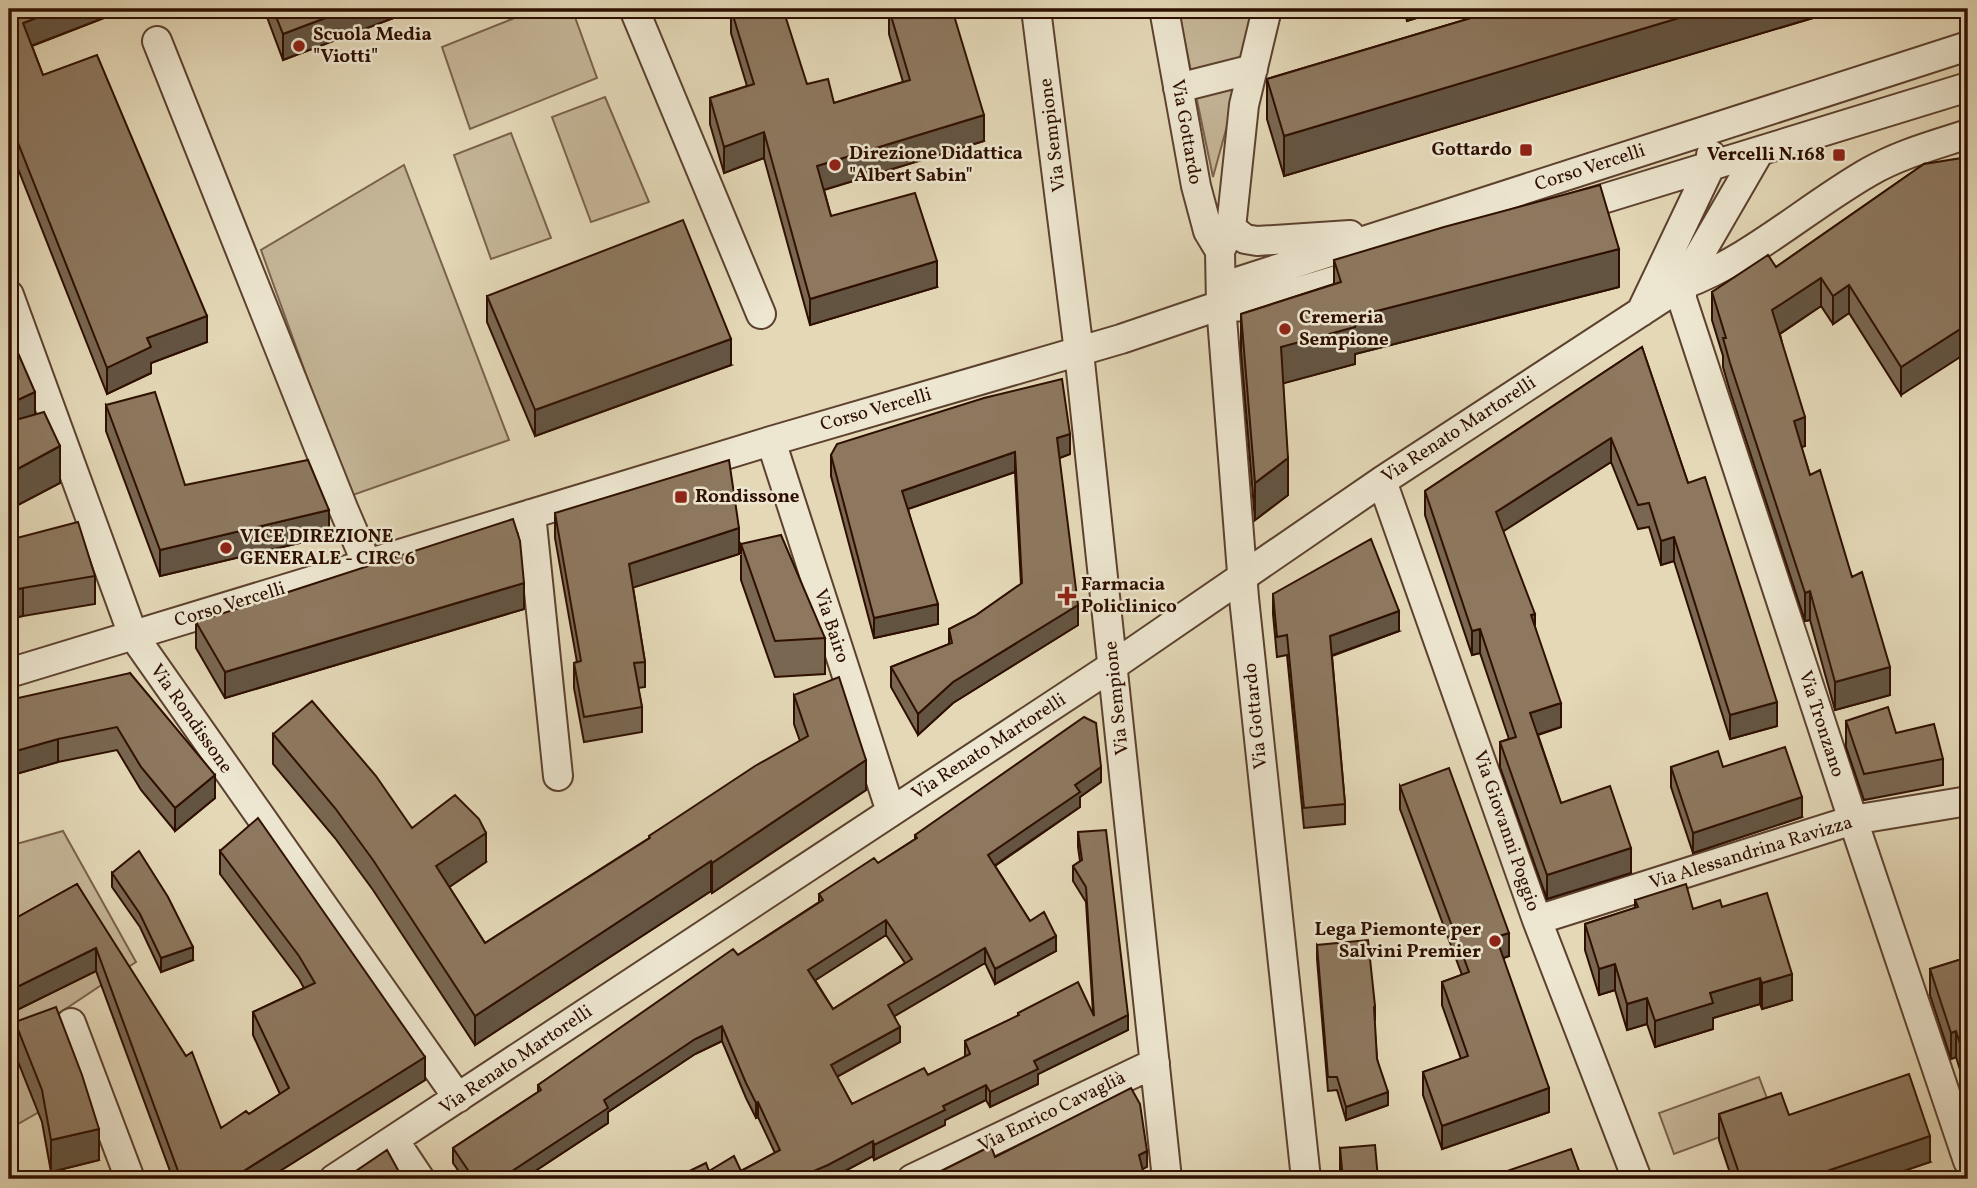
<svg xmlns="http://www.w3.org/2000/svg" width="1977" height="1188" font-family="Vollkorn,serif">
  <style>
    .green { fill: #c5b698; stroke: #7a624c; stroke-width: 2 }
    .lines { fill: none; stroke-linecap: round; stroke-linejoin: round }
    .minor-casing { stroke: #5c412e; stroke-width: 32 }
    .minor { stroke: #ede6d0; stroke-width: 28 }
    .wall { fill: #796752; stroke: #2e0f00; stroke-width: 2; fill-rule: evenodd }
    .shaded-wall { fill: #635442; stroke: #2e0f00; stroke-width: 2 }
    .building { fill: #8d785f; stroke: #2e0f00; stroke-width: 2; fill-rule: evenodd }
    .poi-dot { fill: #8f2418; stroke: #ede6d0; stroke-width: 2.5 }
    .labels { text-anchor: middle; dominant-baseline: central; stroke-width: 5; stroke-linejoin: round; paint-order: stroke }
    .poi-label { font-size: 19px; font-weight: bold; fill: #2e0f00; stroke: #ede6d0; text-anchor: start }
    .street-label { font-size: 19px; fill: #2e0f00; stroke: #ede6d0 }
  </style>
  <rect width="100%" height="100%" fill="#e4d8b7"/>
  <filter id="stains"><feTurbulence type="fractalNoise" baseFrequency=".00286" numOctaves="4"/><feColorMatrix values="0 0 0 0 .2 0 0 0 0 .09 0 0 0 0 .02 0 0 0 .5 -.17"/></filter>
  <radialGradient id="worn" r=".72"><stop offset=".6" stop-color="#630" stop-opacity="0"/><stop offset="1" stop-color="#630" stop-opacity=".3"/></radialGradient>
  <path class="green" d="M537,9H572L597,78L470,129L442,47Z
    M1178,9H1259L1213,177Z
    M605,97L649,202L591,222L552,117Z
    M511,133L551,238L491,259L454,155Z
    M404,165L509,440L350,496L261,250Z
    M63,831L136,962L34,1030L69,1095L9,1129V846Z
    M1759,1077L1774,1117L1674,1154L1659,1113Z"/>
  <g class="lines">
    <defs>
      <path id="minor" d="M634,9L761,314
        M1036,9L1079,352L1167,1179
        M1164,9L1196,186L1208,231L1220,251
        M1267,9L1244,105L1231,228L1220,251L1221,305L1244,598L1306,1179
        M157,41L343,508L367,564
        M1178,88L1253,69
        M1759,152L1682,285V299L1853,820L1968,1161
        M1570,209L1968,87
        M1231,228L1245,239L1257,241L1350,235
        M9,295L133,635L458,1098
        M1221,305L1240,281L1968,46
        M1641,312L1710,167L1711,155
        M771,441L891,812
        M1382,481L1537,920L1637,1179
        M531,514L558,776
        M9,673L771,441L1121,339L1221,305L1247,307L1370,270
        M1537,920L1853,820L1968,801
        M71,1023L130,1179
        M394,1140L420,1179
        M334,1179L1114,665L1382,481L1682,285C1751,260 1806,208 1869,172C1900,154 1935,145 1968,134
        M912,1179L1155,1063"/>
    </defs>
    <use href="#minor" class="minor-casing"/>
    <use href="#minor" class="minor"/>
  </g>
  <path class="wall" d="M9,9H127L32,46L43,75L207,342L151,363V373L107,394L9,146Z
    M264,9H417L283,60Z
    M731,9L807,84L834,103L903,82L889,34V9L984,141L824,190L831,216L937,287L810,325L764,158L724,173L710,124V98L747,86L731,33Z
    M1404,9H1446L1407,21Z
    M1501,9H1843L1284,176L1267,119V79Z
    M1924,164L1901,395L1849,313L1833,324L1821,306L1780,334L1805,446L1801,447L1810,475L1852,577L1890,695L1835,710L1810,620L1805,621L1730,391L1723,367V356L1712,320V292L1776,267Z
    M1334,260L1619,287L1355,354V364L1283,383L1288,495L1255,520L1241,351V314L1334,284Z
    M487,296L731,365L535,436L487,322Z
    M1642,347L1688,483L1777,726L1730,739L1674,561L1661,565L1649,527L1638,529L1611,462L1503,531L1535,627L1561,727L1538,735L1561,803L1631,873L1547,899L1500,767V742L1509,739L1480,653L1472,655L1425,515V491Z
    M9,350L35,414L60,483L12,508L9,501Z
    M106,405L185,485L329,536L160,576L106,431Z
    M1070,454L1059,458L1078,625L953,703L918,735L891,687V667L949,644V629L975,616L1021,584L1015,472L908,509L938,624L874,638L831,476V455Z
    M555,513L739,554L633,587L645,662V687L638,688L642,707V732L584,742L574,688V663L577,662L555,538Z
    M9,540L95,576V604L23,616L9,619Z
    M741,544L825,638V674L775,677L741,580Z
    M1273,594L1399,631L1332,656L1345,804V824L1304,828L1287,655L1277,657L1273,614Z
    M524,609L225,698L196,648V622Z
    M130,673L215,798L175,831L141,790L117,750L58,762L9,776Z
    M794,695L866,790L712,893L711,891L475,1045L373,890L335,838L273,764V734L412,828L486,862L449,887L485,943L649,838V836L800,741L794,724Z
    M1846,721L1896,733L1943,759V785L1864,800L1846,747Z
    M1671,767H1723L1802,817L1693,853L1671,787Z
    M1101,782L1080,797V807L995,866L1030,921L1056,951L995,984L985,963L894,1016L900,1042L837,1077L852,1104L928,1075L965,1057V1041L1018,1016V1013H1093L1086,902L1073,881V866L1080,861L1078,847V832L1128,1030L1038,1074V1084L990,1107L986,1100L945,1120V1125L874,1160L873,1156L830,1179H673L709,1171H741L775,1153L758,1117L756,1118L746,1098L722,1041L695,1054L608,1112V1123L523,1179H464L453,1163V1148L538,1092V1085L819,902V894L878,863L915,839V835ZM886,935L905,963L833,1009L815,980Z
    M1400,786L1509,956L1503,958L1549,1112L1442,1149L1423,1095V1072L1461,1059L1442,1005V982L1462,975L1400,809Z
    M1968,821V878L1963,835V822Z
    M220,851L425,1080L267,1179H173L96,971L9,1014V922L77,884L221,1128L249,1114L280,1094L253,1035V1012L304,988L299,979L220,874Z
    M112,873L193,960L161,972L140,927L112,887Z
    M1635,900L1693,909L1722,907L1792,1000L1762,1009L1760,1004L1713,1018V1029L1655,1047L1647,1024L1627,1030L1615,990L1599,995L1585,950V924L1635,908Z
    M1317,945L1375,1006V1020H1374L1377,1059L1388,1105L1346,1120L1337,1090L1328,1091L1317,959Z
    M1968,957V1095L1956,1057L1951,1059L1930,995V969Z
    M15,1022L99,1160L51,1172L42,1122L15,1054Z
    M1719,1114L1789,1115L1930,1162L1880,1179H1732L1719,1140Z
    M1340,1148L1378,1179H1340Z"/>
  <path class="shaded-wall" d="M60,9H127L23,49V23Z
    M349,9H417L283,60V34Z
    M1407,9H1446L1407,21Z
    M1709,9H1843L1284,176V136Z
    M984,115V141L817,192V166Z
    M764,132V158L724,173V147Z
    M1619,249V287L1355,354V364L1281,384V347L1353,317Z
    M937,261V287L810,325V299Z
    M1821,278V306L1772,339V310Z
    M1849,285V313L1833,324V296Z
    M207,316V342L151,363V373L107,394V368L147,338Z
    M1968,324V352L1901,395V367Z
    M731,339V365L535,436V410Z
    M35,392V428L9,441V404Z
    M1805,417V446L1794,449V421Z
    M1070,434V454L1057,459V438Z
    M1611,438V462L1496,536V512Z
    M60,446V483L12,508V472Z
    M1015,452V472L902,511V491Z
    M1288,458V495L1255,520V483Z
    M329,510V536L160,576V550Z
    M739,528V554L629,589V564Z
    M1674,537V561L1661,565V541Z
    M524,583V609L225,698V672Z
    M23,588V616L9,619V591Z
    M1810,591V620L1805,621V593Z
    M938,604V624L874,638V618Z
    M1078,605V625L953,703L918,735V714L953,682Z
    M1399,611V631L1330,656V636Z
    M1535,614V639L1531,615Z
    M1480,629V653L1472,655V631Z
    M1890,667V695L1835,710V682Z
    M1777,702V726L1730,739V715Z
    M1561,703V727L1530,737V713Z
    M58,739V762L9,776V753Z
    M866,760V790L712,893V863Z
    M1101,767V782L1080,797V807L988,870V855L1075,785Z
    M215,775V798L175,831V808Z
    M1802,797V817L1693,853V833Z
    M486,833V862L436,896V866Z
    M1631,848V873L1547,899V875Z
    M711,861V891L475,1045V1016Z
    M886,920V935L808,985V970Z
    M1509,933V956L1496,961V937Z
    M1056,936V951L995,984V969Z
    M193,947V960L161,972V958Z
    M96,948V971L9,1014V991Z
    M985,948V963L888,1020V1005Z
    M1615,964V990L1599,995V969Z
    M1792,974V1000L1762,1009V983Z
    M1760,978V1004L1713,1018V1029L1655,1047V1021L1710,993Z
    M1647,998V1024L1627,1030V1004Z
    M1128,1015V1030L1038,1074V1084L990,1107V1092L1034,1061Z
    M722,1026V1041L695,1054L608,1112V1123L523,1179H500L604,1100L695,1039Z
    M900,1027V1042L831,1080V1065Z
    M1956,1031V1057L1951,1059V1033Z
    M425,1057V1080L267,1179H231Z
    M986,1085V1100L945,1120V1125L874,1160V1145L943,1106Z
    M1549,1088V1112L1442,1149V1126Z
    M1388,1092V1105L1346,1120V1107Z
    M758,1102V1117L756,1118V1103Z
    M99,1129V1160L51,1172V1140Z
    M1930,1136V1162L1880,1179H1809V1177Z
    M873,1141V1156L830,1179H795Z
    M1147,1151V1167L1139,1171V1155Z"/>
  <path class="building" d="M9,9H60L23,23L43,75L97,55L207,316L147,338L151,347L107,368L9,120Z
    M273,9H349L283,34Z
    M731,9H783L807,84L828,79L834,103L910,80L889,9H952L984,115L817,166L831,216L915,193L937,261L810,299L764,132L724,147L710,98L754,84Z
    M1501,9H1709L1284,136L1267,79Z
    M1968,157V324L1901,367L1849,285L1833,296L1821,278L1772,310L1805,417L1794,421L1810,475L1820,470L1852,577L1862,572L1890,667L1835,682L1810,591L1805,593L1730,363L1723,338H1726L1712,292L1768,255L1776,267L1924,164Z
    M1600,185L1619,249L1353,317L1355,327L1281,347L1288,458L1255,483L1241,314L1341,282L1334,260L1444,227Z
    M683,220L731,339L535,410L487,296Z
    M1642,347L1688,483L1705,477L1777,702L1730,715L1674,537L1661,541L1649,503L1638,505L1611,438L1496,512L1535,614L1531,615L1561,703L1530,713L1561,803L1610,786L1631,848L1547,875L1500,742L1516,737L1480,629L1472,631L1425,491Z
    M9,350L11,357L18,353L35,392L9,404Z
    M1062,379L1070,434L1057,438L1078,605L953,682L918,714L891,667L952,643L949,629L975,616L1022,583L1015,452L902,491L938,604L874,618L831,455L837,444L984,398Z
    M155,392L185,485L308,460L329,510L160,550L106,405Z
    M9,411L12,421L44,412L60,446L12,472L9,465Z
    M729,460L739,528L629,564L645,662L634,663L642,707L584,717L574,663L581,661L555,513Z
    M513,519L520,541L524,583L225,672L196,622Z
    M78,522L95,576L23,588L9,591V540Z
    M781,535L825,638L775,641L741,544Z
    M1371,539L1399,611L1330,636L1345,804L1304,808L1287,635L1277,637L1273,594Z
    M130,673L215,775L175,808L141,767L117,727L58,739L9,753V700Z
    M839,677L866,760L712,863L711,861L475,1016L373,860L335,808L273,734L312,701L376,776L412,828L455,795L479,819L486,833L436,866L485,943L650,838L649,836L755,766L808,736L794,695Z
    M1888,707L1896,733L1934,724L1943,759L1864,774L1846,721Z
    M1084,717L1096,723L1101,767L1075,785L1080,792L988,855L1030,921L1044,912L1056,936L995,969L985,948L888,1005L900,1027L831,1065L852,1104L924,1068L928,1075L970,1054L965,1041L1019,1015L1018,1013L1078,982L1094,1016L1086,887L1073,866L1082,860L1078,832L1106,830L1128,1015L1034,1061L1038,1069L990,1092L986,1085L943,1106L945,1110L874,1145L873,1141L828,1165L795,1179L793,1177L789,1179H673L706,1163L709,1171L734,1156L741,1171L780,1150L758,1102L756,1103L746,1083L722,1026L695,1039L604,1100L608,1108L500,1179H474L453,1148L541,1090L538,1085L733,949L738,955L823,900L819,894L874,858L878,863L917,838L915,835ZM886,920L912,959L833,1009L808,970Z
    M1785,747L1802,797L1693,833L1671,767L1718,751L1723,767Z
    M1449,768L1509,933L1496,937L1549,1088L1442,1126L1423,1072L1468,1056L1442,982L1469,972L1400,786Z
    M258,818L425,1057L231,1179H181L96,948L9,991V922L77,884L186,1056L192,1052L221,1128L246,1111L249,1114L289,1088L253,1012L315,983L299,956L220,851Z
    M1968,821V864L1963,822Z
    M139,851L168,897L193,947L161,958L140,914L112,873Z
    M1686,884L1693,909L1720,900L1722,907L1767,893L1792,974L1762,983L1760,978L1710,993L1713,1003L1655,1021L1647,998L1627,1004L1615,964L1599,969L1585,924L1638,907L1635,900Z
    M1368,940L1375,1006L1374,1007L1377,1059L1388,1092L1346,1107L1337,1077H1328L1317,945Z
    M1968,957V1069L1956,1031L1951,1033L1930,969Z
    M56,1007L82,1075L99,1129L51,1140L42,1090L15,1022Z
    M1909,1074L1930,1136L1809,1177L1810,1179H1741L1719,1114L1781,1093L1789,1115Z
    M1131,1088L1140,1104L1147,1151L1139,1155L1145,1179H1053L1051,1175L1043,1179H925L991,1146L995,1157Z
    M1375,1145L1378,1179H1343L1340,1148Z
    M1571,1149L1582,1179H1484Z
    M387,1150L403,1179H344Z"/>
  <g class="poi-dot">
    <circle cx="299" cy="46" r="7"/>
    <rect x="1519" y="143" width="14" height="14" rx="3.5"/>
    <rect x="1832" y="148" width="14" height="14" rx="3.5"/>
    <circle cx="835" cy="165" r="7"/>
    <circle cx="1285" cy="329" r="7"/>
    <rect x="674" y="490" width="14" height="14" rx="3.5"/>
    <circle cx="226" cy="548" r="7"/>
    <path d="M1063.5 585.5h7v7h7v7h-7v7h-7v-7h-7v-7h7z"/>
    <circle cx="1495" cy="941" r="7"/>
  </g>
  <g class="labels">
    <g class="poi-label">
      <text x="313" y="35">Scuola Media<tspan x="313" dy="22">"Viotti"</tspan></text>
      <text x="1512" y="150" text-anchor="end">Gottardo</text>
      <text x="849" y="154">Direzione Didattica<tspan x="849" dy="22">"Albert Sabin"</tspan></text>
      <text x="1825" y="155" text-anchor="end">Vercelli N.168</text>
      <text x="1299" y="318">Cremeria<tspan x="1299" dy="22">Sempione</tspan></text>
      <text x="695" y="497">Rondissone</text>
      <text x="240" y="537">VICE DIREZIONE<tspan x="240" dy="22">GENERALE - CIRC 6</tspan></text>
      <text x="1081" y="585">Farmacia<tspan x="1081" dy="22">Policlinico</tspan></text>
      <text x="1481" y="930" text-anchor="end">Lega Piemonte per<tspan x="1481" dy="22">Salvini Premier</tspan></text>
    </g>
    <g class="street-label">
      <text transform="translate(1186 132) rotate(80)">Via Gottardo</text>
      <text transform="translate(1053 135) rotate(-97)">Via Sempione</text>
      <text transform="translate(1590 168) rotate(-18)">Corso Vercelli</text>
      <text transform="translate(876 410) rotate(-16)">Corso Vercelli</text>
      <text transform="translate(1459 430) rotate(-33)">Via Renato Martorelli</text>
      <text transform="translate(230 605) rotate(-17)">Corso Vercelli</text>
      <text transform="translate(831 626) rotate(72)">Via Bairo</text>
      <text transform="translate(1117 698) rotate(-96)">Via Sempione</text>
      <text transform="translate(1256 716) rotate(-96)">Via Gottardo</text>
      <text transform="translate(191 719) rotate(55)">Via Rondissone</text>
      <text transform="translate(1821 724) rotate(72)">Via Tronzano</text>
      <text transform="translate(989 747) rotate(-33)">Via Renato Martorelli</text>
      <text transform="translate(1506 831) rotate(71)">Via Giovanni Poggio</text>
      <text transform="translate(1751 853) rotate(-17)">Via Alessandrina Ravizza</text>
      <text transform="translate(516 1060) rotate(-34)">Via Renato Martorelli</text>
      <text transform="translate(1052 1112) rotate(-26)">Via Enrico Cavaglià</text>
    </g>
  </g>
  <rect width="1977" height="1188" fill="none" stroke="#e4d8b7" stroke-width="35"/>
  <rect x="10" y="10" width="1956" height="1167" fill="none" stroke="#2e0f00" stroke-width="3.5"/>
  <rect x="18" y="18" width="1942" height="1153" fill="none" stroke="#2e0f00" stroke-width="2"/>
  <rect width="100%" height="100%" filter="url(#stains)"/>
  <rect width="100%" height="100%" fill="url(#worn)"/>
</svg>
